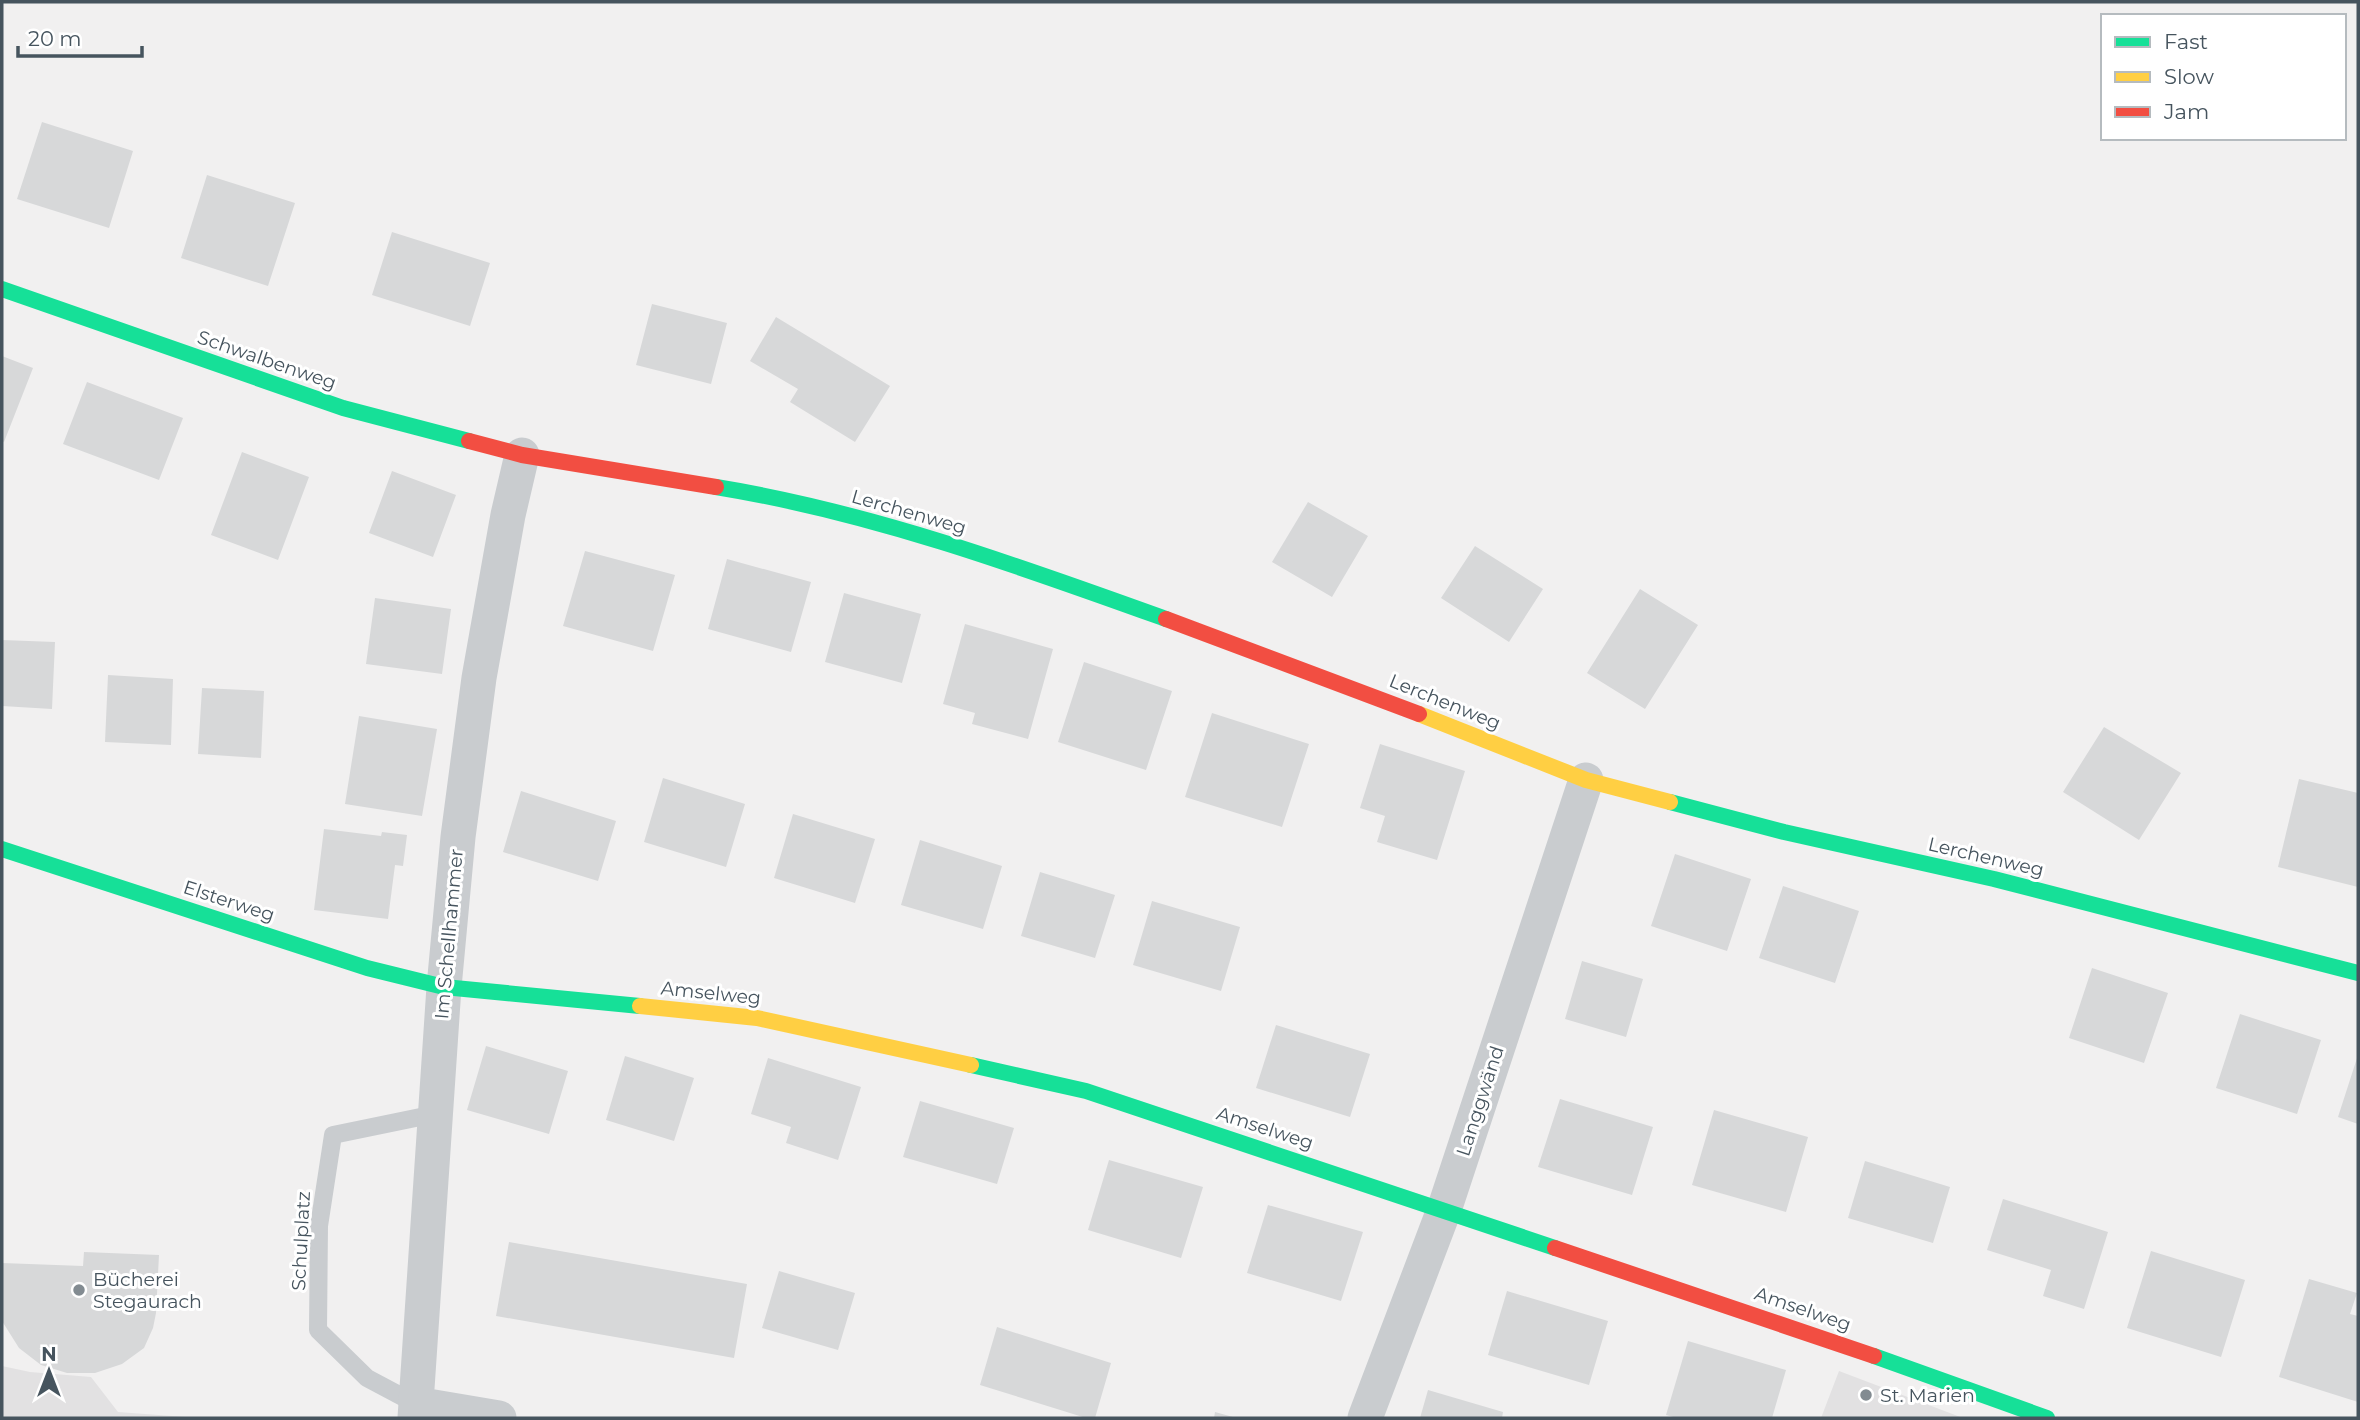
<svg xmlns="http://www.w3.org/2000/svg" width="2360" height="1420" font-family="Montserrat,sans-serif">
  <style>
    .education { fill: #e2e1e2 }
    .building { fill: #d7d8d9 }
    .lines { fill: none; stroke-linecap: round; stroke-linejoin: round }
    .lane { stroke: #c9cccf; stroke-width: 18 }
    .street { stroke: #c9cccf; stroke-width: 35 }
    .fast { stroke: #16e098; stroke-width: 16 }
    .slow { stroke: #ffcf43; stroke-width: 16 }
    .jam { stroke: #f24e42; stroke-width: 16 }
    .poi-dot { fill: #828b91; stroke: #fff; stroke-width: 2.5 }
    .labels { text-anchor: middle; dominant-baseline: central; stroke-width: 6; stroke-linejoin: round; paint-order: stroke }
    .street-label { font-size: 19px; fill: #46545e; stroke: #fff }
    .poi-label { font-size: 19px; fill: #46545e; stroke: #fff; text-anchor: start }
  </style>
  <rect width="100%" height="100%" fill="#f1f0f0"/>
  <path class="education" d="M2,1366L30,1372L91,1377L118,1412L199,1418H2Z
    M1839,1371L1963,1418H1821Z"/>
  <path class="building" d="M42,122L133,151L109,228L17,199Z
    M207,175L295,203L268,286L181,258Z
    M392,232L490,263L470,326L372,295Z
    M652,304L727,323L711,384L636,365Z
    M776,317L890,386L855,442L790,402L798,389L750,361Z
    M2,356L33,368L4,442L2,441Z
    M87,382L183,418L159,480L63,444Z
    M242,452L309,477L278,560L211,535Z
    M392,471L456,495L433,557L369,533Z
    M1308,502L1368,536L1332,597L1272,562Z
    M1475,546L1543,589L1509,642L1441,598Z
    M585,551L675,575L653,651L563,626Z
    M727,559L811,582L791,652L708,629Z
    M1640,589L1698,625L1645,709L1587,673Z
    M844,593L921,614L902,683L825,662Z
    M375,598L451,609L442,674L366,664Z
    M965,624L1053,649L1028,739L972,724L975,713L943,704Z
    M2,640L55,642L52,709L2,706Z
    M1084,662L1172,691L1146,770L1058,742Z
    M108,675L173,679L171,745L105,742Z
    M202,688L264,691L261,758L198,754Z
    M1212,713L1309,744L1282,827L1185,797Z
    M359,716L437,729L422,816L345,804Z
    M2104,727L2181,773L2139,840L2063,792Z
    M1380,744L1465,771L1437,860L1377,842L1385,816L1360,808Z
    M663,778L745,804L726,867L644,842Z
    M2299,779L2358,793V887L2278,867Z
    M521,791L616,821L598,881L503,852Z
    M793,814L875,839L855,903L774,878Z
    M324,829L381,836L382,832L407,835L403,866L395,865L388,919L314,910Z
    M920,840L1002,866L983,929L901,905Z
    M1675,854L1751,879L1727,951L1651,926Z
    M1040,872L1115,895L1095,958L1021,936Z
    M1783,886L1859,911L1835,983L1759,958Z
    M1152,901L1240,927L1221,991L1133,965Z
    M1582,961L1643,979L1626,1037L1565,1019Z
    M2092,968L2168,993L2144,1063L2069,1038Z
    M2240,1014L2321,1040L2297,1114L2216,1088Z
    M1276,1025L1370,1054L1350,1117L1256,1088Z
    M486,1046L568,1071L549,1134L467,1110Z
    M2358,1055V1124L2338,1117Z
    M625,1056L694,1078L674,1141L606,1120Z
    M768,1058L861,1087L838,1160L786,1143L791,1127L751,1114Z
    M1560,1099L1653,1127L1632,1195L1538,1167Z
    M920,1101L1014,1128L997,1184L903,1157Z
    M1714,1110L1808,1137L1786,1212L1692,1185Z
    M1109,1160L1203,1187L1181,1258L1088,1230Z
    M1865,1161L1950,1187L1933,1243L1848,1218Z
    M2003,1199L2108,1232L2084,1309L2043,1296L2051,1270L1987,1250Z
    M1268,1205L1363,1232L1341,1301L1247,1273Z
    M509,1242L747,1284L734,1358L496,1316Z
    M2151,1251L2245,1280L2221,1357L2127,1328Z
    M84,1252L159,1255L156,1313L153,1328L144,1348L122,1364L95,1373H67L41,1365L19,1348L2,1321V1263L83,1266Z
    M779,1271L855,1293L838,1350L762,1328Z
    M2309,1279L2357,1293L2350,1314L2358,1316V1402L2279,1377Z
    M1507,1291L1608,1321L1589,1385L1488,1355Z
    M997,1327L1111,1363L1095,1418H1086L980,1385Z
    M1688,1341L1786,1370L1772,1418H1677L1666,1415Z
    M1428,1390L1503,1412L1502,1418H1420Z
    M1215,1412L1233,1417V1418H1214Z"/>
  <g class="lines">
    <path class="lane" d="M416,1404L367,1378L318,1330L319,1226L333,1135L435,1114"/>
    <path class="street" d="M416,1404L499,1418
      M415,1418L444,987L458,837L479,678L508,515L522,455
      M1365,1418L1444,1210L1586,780"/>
    <path class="fast" d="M2,289L343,408L469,441
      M716,487C870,512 1019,566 1166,619
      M1670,802L1784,832L1994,879L2358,973
      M2,849L367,968L444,987L640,1006
      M971,1065L1086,1091L1555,1248
      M1874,1356L2047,1418"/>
    <path class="slow" d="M1419,714L1586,780L1670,802
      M640,1006L757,1018L971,1065"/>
    <path class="jam" d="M469,441L522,455L716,487
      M1166,619L1419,714
      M1555,1248L1874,1356"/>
  </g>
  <g class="poi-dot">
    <circle cx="79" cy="1290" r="7"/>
    <circle cx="1866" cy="1395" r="7"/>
  </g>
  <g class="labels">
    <g class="street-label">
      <text transform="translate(267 360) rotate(19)">Schwalbenweg</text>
      <text transform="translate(909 512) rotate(16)">Lerchenweg</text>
      <text transform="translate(1445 702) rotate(22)">Lerchenweg</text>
      <text transform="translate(1986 857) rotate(13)">Lerchenweg</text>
      <text transform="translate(229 901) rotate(18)">Elsterweg</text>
      <text transform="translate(449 934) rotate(-85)">Im Schellhammer</text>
      <text transform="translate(711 993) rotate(6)">Amselweg</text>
      <text transform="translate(1480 1101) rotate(-72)">Langgwänd</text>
      <text transform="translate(1265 1128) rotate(18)">Amselweg</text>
      <text transform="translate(301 1241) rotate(-87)">Schulplatz</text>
      <text transform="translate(1803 1309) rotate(19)">Amselweg</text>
    </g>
    <g class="poi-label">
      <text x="93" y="1279">Bücherei<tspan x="93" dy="22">Stegaurach</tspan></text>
      <text x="1880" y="1395">St. Marien</text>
    </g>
  </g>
  <rect width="2360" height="1420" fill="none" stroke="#46545e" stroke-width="7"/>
  <rect x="2101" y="14" width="245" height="126" fill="#ffffff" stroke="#b5bbbf" stroke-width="2"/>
  <rect x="2115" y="37" width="35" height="10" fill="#16e098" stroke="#b5bbbf" stroke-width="2"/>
  <text x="2164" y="49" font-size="21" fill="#46545e">Fast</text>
  <rect x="2115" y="72" width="35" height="10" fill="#ffcf43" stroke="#b5bbbf" stroke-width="2"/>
  <text x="2164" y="84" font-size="21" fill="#46545e">Slow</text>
  <rect x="2115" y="107" width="35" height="10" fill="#f24e42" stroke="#b5bbbf" stroke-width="2"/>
  <text x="2164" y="119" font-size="21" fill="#46545e">Jam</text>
  <g transform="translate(49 1371)" stroke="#ffffff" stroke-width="5" paint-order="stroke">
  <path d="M0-5L12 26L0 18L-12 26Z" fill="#46545e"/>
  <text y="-10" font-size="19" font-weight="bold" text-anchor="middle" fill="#46545e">N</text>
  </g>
  <path d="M18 46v10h124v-10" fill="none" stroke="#46545e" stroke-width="3.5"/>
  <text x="28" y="46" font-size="21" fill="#46545e" stroke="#ffffff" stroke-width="5" paint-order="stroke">20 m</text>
</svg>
